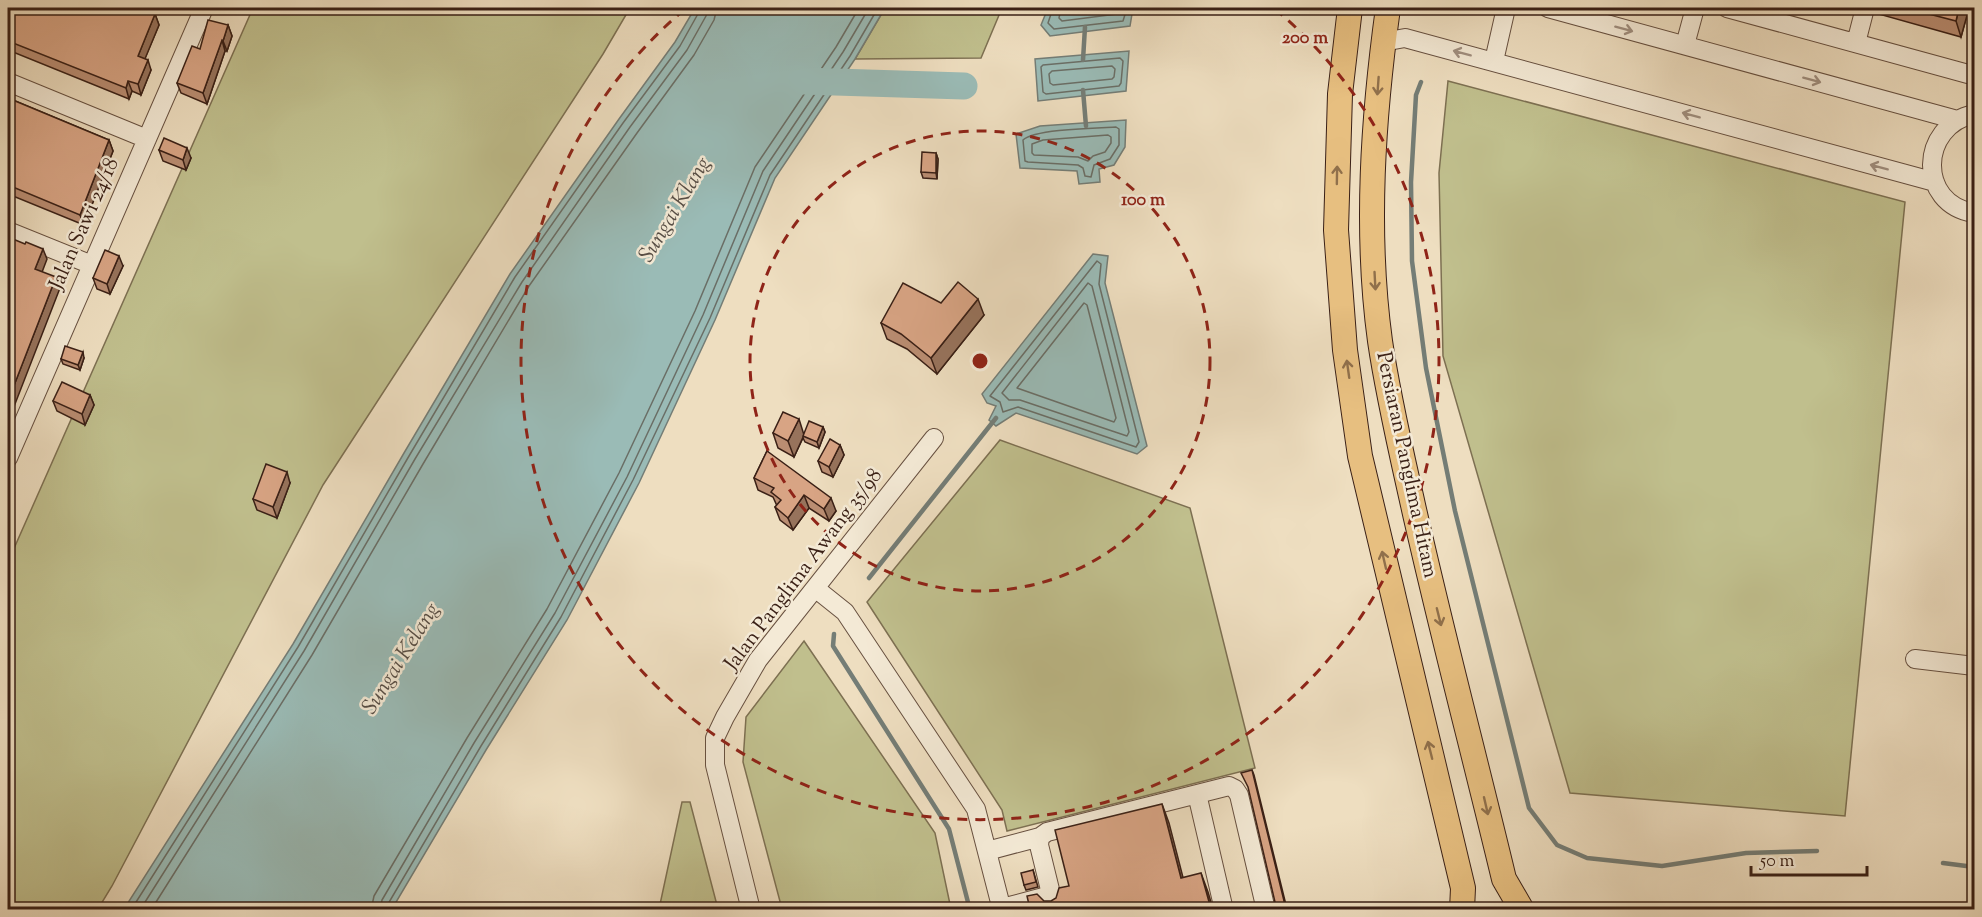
<svg xmlns="http://www.w3.org/2000/svg" width="1982" height="917" font-family="'Sorts Mill Goudy',serif">
  <style>
    .green { fill: #c0bf8d; stroke: #7d7052; stroke-width: 1.5 }
    .water { fill: #9abbb6; stroke: #747d76; stroke-width: 1.5 }
    .lines { fill: none; stroke-linecap: round; stroke-linejoin: round }
    .shore { stroke: #6a6e66; stroke-width: 1.5 }
    .stream { stroke: #747d76; stroke-width: 4.5 }
    .river { stroke: #9abbb6; stroke-width: 27 }
    .minor-casing { stroke: #675040; stroke-width: 20 }
    .major-casing { stroke: #3a2016; stroke-width: 26 }
    .minor { stroke: #f4ead6; stroke-width: 18 }
    .major { stroke: #e7bf80; stroke-width: 24 }
    .wall { fill: #ba8d72; stroke: #3a2016; stroke-width: 1.5 }
    .shaded-wall { fill: #97735c; stroke: #3a2016; stroke-width: 1.5 }
    .building { fill: #d8a484; stroke: #3a2016; stroke-width: 1.5 }
    .oneway { stroke: #a08f80 }
    .oneway2 { stroke: #90704b }
    .ring { fill: none; stroke: #8f2418; stroke-width: 3; stroke-dasharray: 10 8 }
    .labels { text-anchor: middle; dominant-baseline: central; stroke-width: 5; stroke-linejoin: round; paint-order: stroke }
    .street-label { font-size: 21px; fill: #3a2016; stroke: #f4ead6 }
    .water-label { font-size: 22px; font-style: italic; fill: #574e46; stroke: #f4ead6 }
    .centre { fill: #8f2418; stroke: #f4ead6; stroke-width: 3 }
    .ring-label { font-size: 18px; text-anchor: middle; font-weight: bold; fill: #8f2418; stroke: #f4ead6; stroke-width: 5; stroke-linejoin: round; paint-order: stroke }
  </style>
  <rect width="100%" height="100%" fill="#eedec0"/>
  <filter id="stains"><feTurbulence type="fractalNoise" baseFrequency=".00333" numOctaves="4"/><feColorMatrix values="0 0 0 0 .2 0 0 0 0 .09 0 0 0 0 .02 0 0 0 .5 -.17"/></filter>
  <radialGradient id="worn" r=".72"><stop offset=".6" stop-color="#630" stop-opacity="0"/><stop offset="1" stop-color="#630" stop-opacity=".3"/></radialGradient>
  <path class="green" d="M253,8H630L603,54L323,485L112,886L98,909L8,910V562Z
    M885,8H1002L981,58L855,59Z
    M1448,81L1905,202L1845,816L1570,793L1443,356L1439,173Z
    M1000,440L1190,508L1255,768L1007,831L1002,810L867,602Z
    M804,641L935,833L951,909H782L743,762L746,717Z
    M682,802H690L718,909H659Z"/>
  <path class="water" d="M695,8H885L855,59L775,178L715,320L639,483L567,620L486,750L392,909H124L293,644L404,453L510,274L619,119L675,42Z
    M1048,8H1133L1130,26L1050,36L1041,25Z
    M1129,51L1126,91L1038,101L1035,59Z
    M1126,120L1125,147L1114,165L1099,169L1100,182L1079,184L1077,171L1020,168L1016,134L1040,126Z
    M1093,254L1108,256L1105,283L1147,446L1137,454L1016,413L996,426L989,420L996,406L987,403L982,394Z"/>
  <g class="lines">
    <path class="shore" d="M1053,8L1048,23L1054,29L1123,21L1127,8
      M1061,8L1059,18L1062,21L1117,14L1120,8
      M1120,58L1123,61L1121,83L1119,86L1046,94L1043,92L1041,67L1043,65Z
      M1112,66L1115,69L1114,77L1112,79L1053,85L1050,83L1049,74L1052,71Z
      M1116,127L1119,129V145L1110,159L1094,165L1091,177L1085,176L1083,168L1078,165L1028,162L1025,161L1023,140C1034,129 1097,128 1116,127Z
      M1108,135L1111,137V143L1105,152L1093,156L1088,161L1078,157L1034,155L1032,153V144L1043,140Z
      M1097,261L1101,264L1099,284L1139,442L1136,447L1018,407L1003,412L1000,402L990,396Z
      M1088,283L1092,286L1129,432L1127,436L1020,400H1009L1002,393Z
      M1084,303L1087,305L1116,418L1114,422L1017,388Z
      M131,910L298,647L409,456L515,277L623,123L680,46L699,12L700,8
      M140,910L304,651L415,459L522,282L630,127L687,50L706,16L708,8
      M151,910L312,655L423,464L529,286L637,133L694,55L714,20L717,8
      M371,910L374,896L467,738L547,609L619,473L695,311L755,167L836,47L859,8
      M380,910L382,900L474,743L555,613L627,477L703,315L763,171L843,52L869,8
      M387,910L388,904L481,746L561,617L633,480L710,318L770,175L850,56L878,8"/>
    <path class="stream" d="M1083,60L1085,27
      M1421,82L1416,95L1411,182L1412,261L1426,368L1455,511L1529,808L1557,845L1587,858L1662,866L1746,853L1817,851
      M1083,90L1086,126
      M869,578L996,418
      M834,634L833,646L949,829L970,910
      M1943,863L1974,867"/>
    <path class="river" d="M803,81L964,86"/>
    <defs>
      <path id="minor" d="M1548,8L1957,120
        M1727,8L1968,74H1974
        M1383,42L1405,38L1935,182
        M1856,43L1865,8
        M1685,45L1695,8
        M1494,61L1506,8
        M8,82L147,139
        M1974,114C1919,126 1917,204 1974,213
        M8,231L92,265
        M8,458L204,8
        M815,588L845,612L976,809L1002,910
        M1915,659L1974,666
        M1197,794L1224,910
        M987,851L1040,837
        M1002,908L1051,895
        M751,910L715,765V738L725,717L758,660L934,438
        M1055,910L1039,845L1040,837L1047,832L1229,786L1235,789L1239,795L1266,910"/>
      <path id="major" d="M1350,8L1340,94L1336,230L1345,350L1360,456L1463,888L1462,910
        M1388,8C1373,117 1365,231 1380,341C1388,396 1401,451 1413,505C1441,630 1474,754 1504,879L1522,910"/>
    </defs>
    <use href="#minor" class="minor-casing"/>
    <use href="#major" class="major-casing"/>
    <use href="#minor" class="minor"/>
    <use href="#major" class="major"/>
  </g>
  <path class="wall" d="M8,8L155,14L159,25L145,58L151,70L141,95L132,91L129,99L8,50Z
    M1873,8H1969L1961,37L1875,13Z
    M228,25L232,36L227,51H225L207,104L181,93L177,83L200,49Z
    M8,98L109,140L113,151L84,225L8,194Z
    M159,150L191,158L186,170L163,161Z
    M936,153L938,159L937,179L923,178L921,172Z
    M123,266L110,294L97,289L93,278Z
    M941,303L984,315L937,374L907,349L887,339L881,323Z
    M84,358L80,370L63,364L61,359Z
    M90,395L94,405L85,425L57,411L53,401Z
    M823,427L825,432L819,448L805,442L803,438L794,457L778,448L773,433H804Z
    M840,445L844,455L833,477L822,472L818,461Z
    M767,451L836,511L829,521L809,508L793,530L780,520L775,507L777,506L773,497L758,490L754,478Z
    M290,483L277,518L257,510L253,499Z
    M1033,870L1038,887L1026,890L1024,885Z"/>
  <path class="shaded-wall" d="M1959,8H1969L1961,37L1956,21Z
    M155,14L159,25L142,66L138,56Z
    M228,25L232,36L227,51L223,41Z
    M222,40L225,51L207,104L203,93Z
    M148,60L151,70L141,95L138,84Z
    M128,81L132,91L129,99L126,88Z
    M109,140L113,151L84,225L80,215Z
    M187,148L191,158L186,170L183,160Z
    M936,153L938,159L937,179L936,173Z
    M43,249L47,259L39,280L35,269Z
    M119,256L123,266L110,294L107,284Z
    M56,277L60,288L8,422V401Z
    M978,299L984,315L937,374L931,358Z
    M83,352L84,358L80,370L78,365Z
    M90,395L94,405L85,425L82,414Z
    M799,419L804,435L794,457L788,441Z
    M823,427L825,432L819,448L817,442Z
    M840,445L844,455L833,477L829,467Z
    M287,472L290,483L277,518L273,507Z
    M804,495L809,508L793,530L788,518Z
    M831,498L836,511L829,521L824,509Z
    M1252,770L1254,775L1287,909H1286Z
    M1162,804L1169,823L1188,897L1181,878Z
    M1201,873L1208,892L1213,909H1211Z"/>
  <path class="building" d="M8,8H139L155,14L138,56L148,60L138,84L128,81L126,88L8,41Z
    M1906,8H1959L1956,21Z
    M208,20L228,25L223,41L222,40L203,93L177,83L192,46L200,49Z
    M8,98L109,140L80,215L8,185Z
    M164,138L187,148L183,160L159,150Z
    M922,152L936,153V173L921,172Z
    M8,237L25,244L26,242L43,249L35,269L56,277L8,401Z
    M105,250L119,256L107,284L93,278Z
    M958,282L978,299L931,358L901,334L881,323L903,283L941,303Z
    M65,346L83,352L78,365L61,359Z
    M62,382L90,395L82,414L53,401Z
    M783,412L799,419L788,441L773,433Z
    M809,421L823,427L817,442L803,436Z
    M830,439L840,445L829,467L818,461Z
    M767,451L831,498L824,509L804,495L788,518L775,507L781,500L771,492L774,488L754,478Z
    M266,464L287,472L273,507L253,499Z
    M1252,770L1286,909H1274L1275,902L1248,787L1241,773Z
    M1162,804L1181,878L1201,873L1211,909H1030L1027,896L1037,894L1044,901H1051L1056,898L1059,888L1069,886L1055,830Z
    M1033,870L1036,882L1024,885L1021,873Z"/>
  <defs><path id="oneway-shaft" d="M-6 0H5M1.5-3L5.5 0L1.5 3" fill="none" stroke-width="1.6" stroke-linecap="round" stroke-linejoin="round" transform="scale(1.5)"/></defs>
  <g class="oneway">
    <use href="#oneway-shaft" transform="translate(1624 29) rotate(15)"/>
    <use href="#oneway-shaft" transform="translate(1462 53) rotate(-165)"/>
    <use href="#oneway-shaft" transform="translate(1812 80) rotate(15)"/>
    <use href="#oneway-shaft" transform="translate(1691 115) rotate(-165)"/>
    <use href="#oneway-shaft" transform="translate(1879 167) rotate(-165)"/>
  </g>
  <g class="oneway2">
    <use href="#oneway-shaft" transform="translate(1378 86) rotate(94)"/>
    <use href="#oneway-shaft" transform="translate(1337 175) rotate(-89)"/>
    <use href="#oneway-shaft" transform="translate(1375 281) rotate(87)"/>
    <use href="#oneway-shaft" transform="translate(1348 369) rotate(-98)"/>
    <use href="#oneway-shaft" transform="translate(1384 560) rotate(-103)"/>
    <use href="#oneway-shaft" transform="translate(1439 617) rotate(76)"/>
    <use href="#oneway-shaft" transform="translate(1430 750) rotate(-104)"/>
    <use href="#oneway-shaft" transform="translate(1486 806) rotate(77)"/>
  </g>
  <g class="ring">
    <circle cx="980" cy="361" r="230"/>
    <path d="M1275 9A459 459 0 1 1 685 9"/>
  </g>
  <g class="labels">
    <g class="street-label">
      <text transform="translate(85 224) rotate(-66)">Jalan Sawi 24/18</text>
      <text transform="translate(1406 465) rotate(78)">Persiaran Panglima Hitam</text>
      <text transform="translate(804 570) rotate(-53)">Jalan Panglima Awang 35/98</text>
    </g>
    <g class="water-label">
      <text transform="translate(676 210) rotate(-59)">Sungai Klang</text>
      <text transform="translate(402 659) rotate(-58)">Sungai Kelang</text>
    </g>
  </g>
  <circle cx="980" cy="361" r="9" class="centre"/>
  <g class="ring-label">
    <text x="1305" y="43">200 m</text>
    <text x="1143" y="205">100 m</text>
  </g>
  <rect width="1982" height="917" fill="none" stroke="#eedec0" stroke-width="30"/>
  <rect x="9" y="9" width="1964" height="899" fill="none" stroke="#3a2016" stroke-width="3"/>
  <rect x="15" y="15" width="1952" height="887" fill="none" stroke="#3a2016" stroke-width="1.5"/>
  <path d="M1751 866v9h116v-9" fill="none" stroke="#3a2016" stroke-width="3"/>
  <text x="1760" y="866" font-size="18" fill="#3a2016" stroke="#f4ead6" stroke-width="4.5" paint-order="stroke">50 m</text>
  <rect width="100%" height="100%" filter="url(#stains)"/>
  <rect width="100%" height="100%" fill="url(#worn)"/>
</svg>
